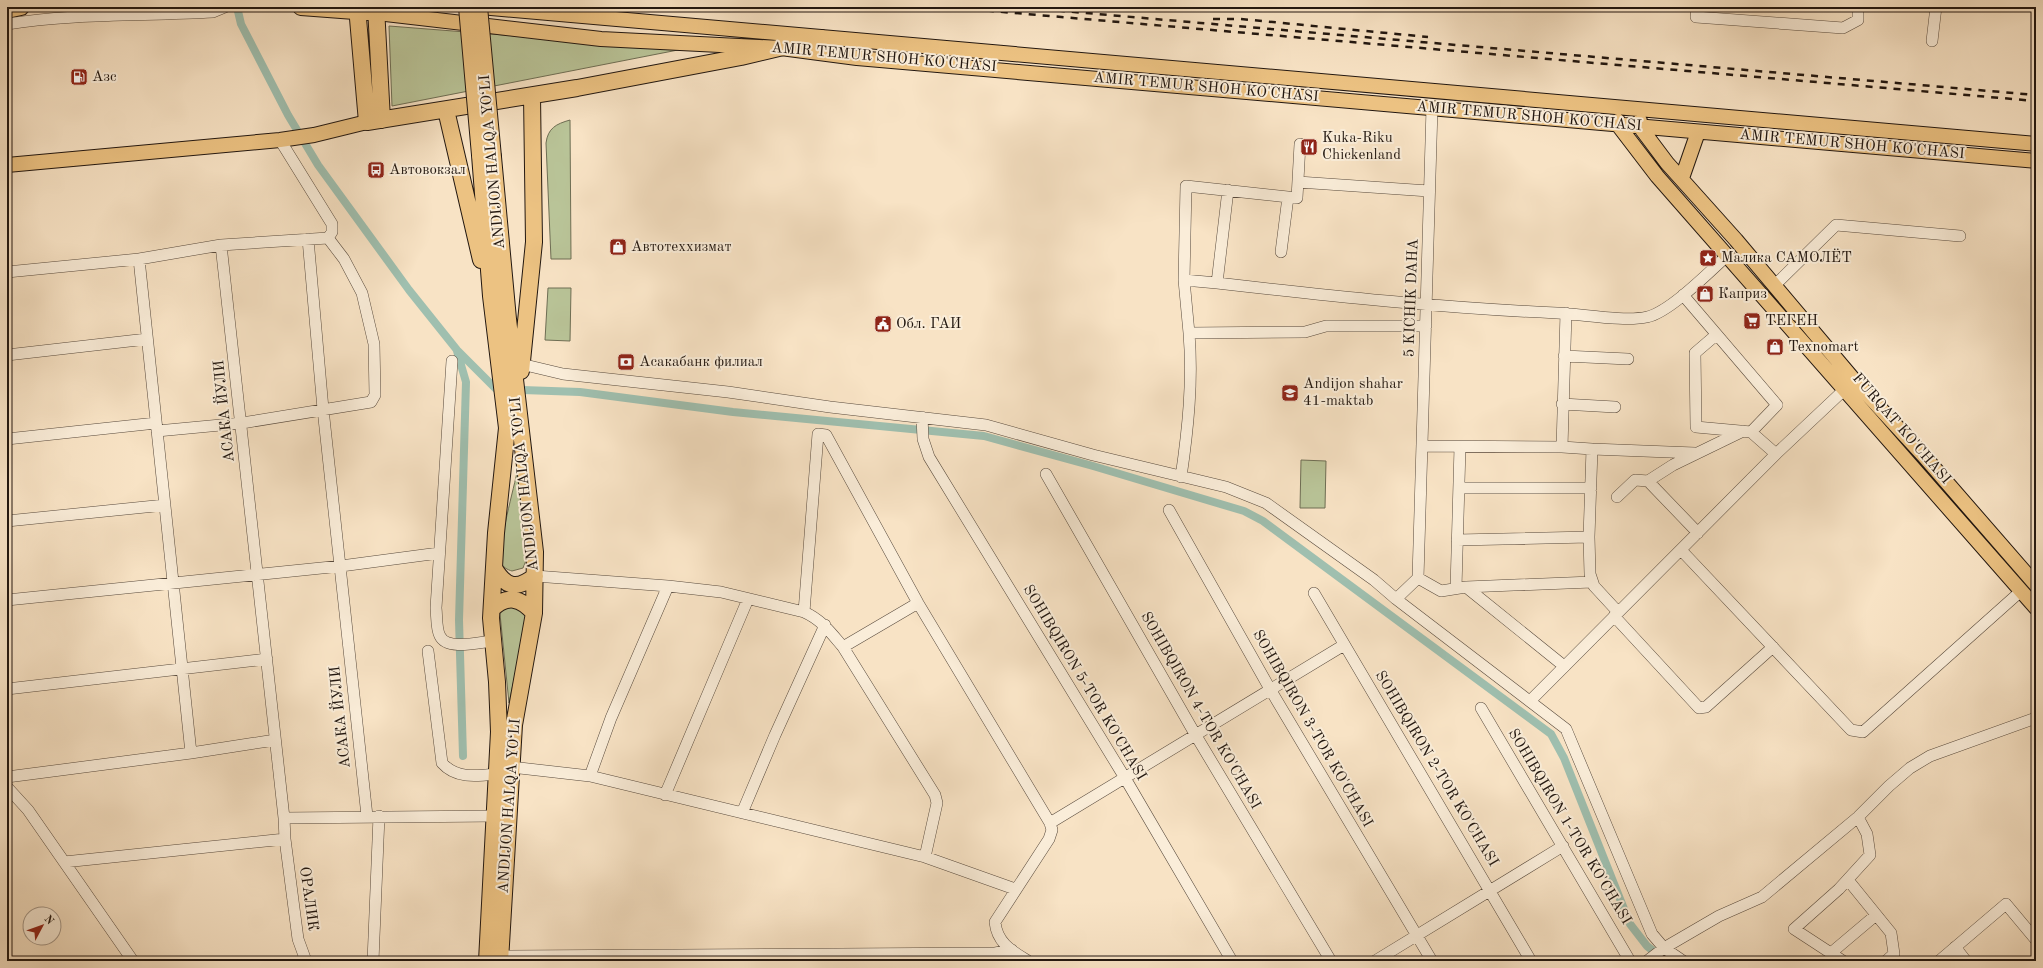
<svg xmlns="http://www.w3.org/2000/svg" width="2043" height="968" font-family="'Old Standard TT',serif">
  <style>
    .green { fill: #b9c498; stroke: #6e6e54 }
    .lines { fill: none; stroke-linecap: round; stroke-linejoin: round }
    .canal { stroke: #9fbfaf; stroke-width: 8 }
    .minor-casing { stroke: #584a3d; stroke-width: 12 }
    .major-casing { stroke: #221710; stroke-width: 16 }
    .highway-casing { stroke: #221710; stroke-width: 18 }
    .minor { stroke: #faedd9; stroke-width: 11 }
    .major { stroke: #ecc282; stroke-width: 14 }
    .highway { stroke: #ecc282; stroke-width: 16 }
    .rail { stroke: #221710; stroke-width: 2.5; stroke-dasharray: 7 7; stroke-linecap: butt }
    .highway-bridge-casing { stroke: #221710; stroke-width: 18; stroke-linecap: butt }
    .highway-bridge { stroke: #ecc282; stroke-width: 16 }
    .labels { text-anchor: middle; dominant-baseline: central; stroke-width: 4; stroke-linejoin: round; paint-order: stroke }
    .street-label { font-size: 15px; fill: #221710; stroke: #faedd9 }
    .poi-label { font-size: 15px; fill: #221710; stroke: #faedd9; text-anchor: start }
  </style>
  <rect width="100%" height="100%" fill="#f8e3c5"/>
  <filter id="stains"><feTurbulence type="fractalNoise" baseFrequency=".005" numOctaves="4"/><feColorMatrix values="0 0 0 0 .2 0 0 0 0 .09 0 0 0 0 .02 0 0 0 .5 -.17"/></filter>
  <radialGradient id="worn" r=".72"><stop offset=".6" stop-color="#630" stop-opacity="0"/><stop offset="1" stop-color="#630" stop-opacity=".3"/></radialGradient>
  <path class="green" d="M389,26L683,49L392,106Z
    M570,120L571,259H551L546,143C548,128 556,124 570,120Z
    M548,288H571L570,341L545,340Z
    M1301,460L1326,461L1325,508H1300Z
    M518,468L527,558L523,568L512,571C508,570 502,567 501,562C498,544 514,488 518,468Z
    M506,605L524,608L527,619L509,703L500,614Z"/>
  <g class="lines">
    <path class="canal" d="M237,7L241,24L288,115L318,165L409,290L457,350L496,389L580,392L733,412L984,436L1093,466L1244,511L1263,521L1551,734L1564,758L1630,924L1647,946L1666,961
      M457,351L466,382L459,620L463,756"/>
    <defs>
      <path id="minor" d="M1697,7L1696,17L1843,28L1858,20V7
        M7,24C75,13 144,16 213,12L225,7
        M1932,41L1936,7
        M280,140L332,224V232L328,238L221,245L284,818L495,816
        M1300,144L1297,198L1186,186L1184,280L1189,333L1305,332L1326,326H1426
        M1298,182L1429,191
        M308,239L323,409L367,816
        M1281,252L1288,197
        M7,272L139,259L221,245
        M1184,280L1217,283L1228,190
        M1217,283C1330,296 1443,308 1557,313C1582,314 1624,322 1647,317C1670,312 1709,272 1728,255
        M1774,286L1836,225L1960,236
        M1683,295L1777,405L1751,432
        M1566,313L1562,447L1592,449L1589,537L1590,574L1594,586L1618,612
        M1716,335L1695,353L1696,427L1751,432L1776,454
        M7,355L147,339
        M1564,356L1628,359
        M452,361L436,608C437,616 436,629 440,636C447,651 480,642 493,641
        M521,364L563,374L728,392L830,407L986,425L1093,455L1226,487L1266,503L1374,580L1396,599L1566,729L1652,934L1664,948L1683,961
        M1562,404L1615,407
        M922,417L923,439L929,457L1125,778L1232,961
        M157,431L242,423L371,402L375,395L374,344L362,293L344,259L328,238
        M7,439L156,423
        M1422,446L1562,447
        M1592,449L1695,453
        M1046,474L1195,734L1331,961
        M1181,477C1188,429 1193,381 1189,333
        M1648,481L1698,533
        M1459,488H1591
        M1617,497L1635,480L1648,481L1673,465L1743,431
        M1169,510L1270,689L1432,961
        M7,521L165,505
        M1457,540L1589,537
        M1681,550L1851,730L1863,732L2021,591
        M535,576L668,586L721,592L804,612C822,620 831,633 843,647L935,795L937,803L925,857
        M1418,578L1441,591L1466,587L1564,666
        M1466,587L1592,582
        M1456,588L1460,447
        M1314,593L1531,961
        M1396,599L1418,578L1432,108
        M7,600L341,566L439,553
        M804,612L818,434L826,435L918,603L1050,823L1052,830L1049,839L995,922C997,943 1012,951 1028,961
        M1614,616L1699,708L1706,707L1773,647
        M843,647L918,603
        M428,651L442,763C456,779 477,776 497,774
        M7,689L267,659
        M1530,701L1776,454L1844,390
        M1481,708L1630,961
        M191,753L275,740
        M511,767L590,776L925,857L1015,889
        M590,776L611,718L668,586
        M7,777L191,753L139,259
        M7,787L28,810L133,961
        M665,795L748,599
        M742,813L775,735L825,625
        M1050,823L1344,645
        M285,839L298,939L306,961
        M64,862L285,839L284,818
        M1848,880L1891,933L1894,954L1886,961
        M1955,947L1966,961
        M1831,953L1876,915
        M500,956L995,953L1012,950
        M373,961L379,816
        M1375,961L1563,846
        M1647,961L1664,948L1719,916L1762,897L1858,817L1889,786L1910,768L1930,756L2036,718
        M1843,961L1794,929L1839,889L1870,855L1867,834L1858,817
        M1939,961L2006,904L2036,940"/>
      <path id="major" d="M480,7L2036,144
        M377,13L601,39L781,48L857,58L2036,161
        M1618,121V125L1657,176L2036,608
        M1640,121V127L1667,163L1736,240L1854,380L1923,455L2036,585
        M7,165L280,140L314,135L367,122
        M1682,178L1698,132"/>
      <path id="highway" d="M301,7L368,12
        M357,7L367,122L577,88L741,57L821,38
        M376,7L382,120
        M7,10L21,7
        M446,110L481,260
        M480,155L491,296L507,428L496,533L491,618L497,682L499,732L487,961
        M493,157L508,319L535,552L534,613L514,725L500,961
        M521,371L534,242L532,96
        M494,568C506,588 517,590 535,576
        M492,609C507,594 521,598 534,613"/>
    </defs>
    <use href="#minor" class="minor-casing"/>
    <use href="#major" class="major-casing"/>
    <use href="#highway" class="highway-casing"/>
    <use href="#minor" class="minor"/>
    <use href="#major" class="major"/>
    <use href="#highway" class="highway"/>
    <path class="rail" d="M945,7L2036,101
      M1016,7L2036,95
      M1213,19H1241L1428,37"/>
    <defs>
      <path id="highway-bridge" d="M467,7L480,155
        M479,7L493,157"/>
    </defs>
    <use href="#highway-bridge" class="highway-bridge-casing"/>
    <use href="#highway-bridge" class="highway-bridge"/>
  </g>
  <defs>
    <symbol id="fuel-square" viewBox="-11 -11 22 22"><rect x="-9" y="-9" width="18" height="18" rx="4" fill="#8f2418" stroke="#faedd9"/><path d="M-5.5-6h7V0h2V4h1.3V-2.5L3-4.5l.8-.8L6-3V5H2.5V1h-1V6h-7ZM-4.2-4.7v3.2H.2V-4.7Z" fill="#fff"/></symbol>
    <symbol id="restaurant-square" viewBox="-11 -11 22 22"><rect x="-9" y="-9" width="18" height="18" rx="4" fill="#8f2418" stroke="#faedd9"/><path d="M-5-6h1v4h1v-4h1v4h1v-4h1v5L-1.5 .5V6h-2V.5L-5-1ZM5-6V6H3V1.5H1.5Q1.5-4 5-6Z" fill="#fff"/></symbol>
    <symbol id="bus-square" viewBox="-11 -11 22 22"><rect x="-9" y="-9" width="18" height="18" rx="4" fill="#8f2418" stroke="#faedd9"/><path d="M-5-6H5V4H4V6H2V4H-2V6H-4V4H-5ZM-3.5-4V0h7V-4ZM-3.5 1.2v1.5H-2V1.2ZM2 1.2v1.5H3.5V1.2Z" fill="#fff"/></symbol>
    <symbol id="shop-square" viewBox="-11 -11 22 22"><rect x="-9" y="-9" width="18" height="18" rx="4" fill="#8f2418" stroke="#faedd9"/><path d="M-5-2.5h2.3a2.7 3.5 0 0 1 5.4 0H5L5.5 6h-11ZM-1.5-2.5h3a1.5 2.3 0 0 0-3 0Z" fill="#fff"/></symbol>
    <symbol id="sight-square" viewBox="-11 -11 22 22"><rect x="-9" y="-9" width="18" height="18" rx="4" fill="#8f2418" stroke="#faedd9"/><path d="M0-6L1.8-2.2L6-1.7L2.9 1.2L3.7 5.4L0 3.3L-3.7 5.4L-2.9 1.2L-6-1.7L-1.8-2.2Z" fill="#fff"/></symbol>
    <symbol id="supermarket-square" viewBox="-11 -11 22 22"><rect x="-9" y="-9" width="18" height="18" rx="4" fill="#8f2418" stroke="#faedd9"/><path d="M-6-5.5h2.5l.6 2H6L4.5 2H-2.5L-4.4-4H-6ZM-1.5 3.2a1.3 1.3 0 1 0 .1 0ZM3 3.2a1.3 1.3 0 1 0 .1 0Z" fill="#fff"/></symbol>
    <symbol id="civic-square" viewBox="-11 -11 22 22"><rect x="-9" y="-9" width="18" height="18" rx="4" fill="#8f2418" stroke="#faedd9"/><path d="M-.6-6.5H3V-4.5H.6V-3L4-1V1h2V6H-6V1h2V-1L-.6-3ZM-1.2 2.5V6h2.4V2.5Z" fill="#fff"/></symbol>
    <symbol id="bank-square" viewBox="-11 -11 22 22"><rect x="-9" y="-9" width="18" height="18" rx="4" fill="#8f2418" stroke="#faedd9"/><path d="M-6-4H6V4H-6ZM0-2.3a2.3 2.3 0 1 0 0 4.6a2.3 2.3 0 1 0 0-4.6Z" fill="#fff"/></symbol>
    <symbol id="school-square" viewBox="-11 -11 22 22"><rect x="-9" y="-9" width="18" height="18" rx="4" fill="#8f2418" stroke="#faedd9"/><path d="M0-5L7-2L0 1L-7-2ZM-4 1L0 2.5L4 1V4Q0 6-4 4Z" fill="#fff"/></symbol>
  </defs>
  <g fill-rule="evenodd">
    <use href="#fuel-square" x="69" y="67" width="20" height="20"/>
    <use href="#restaurant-square" x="1299" y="137" width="20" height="20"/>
    <use href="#bus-square" x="366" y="160" width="20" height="20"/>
    <use href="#shop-square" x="608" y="237" width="20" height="20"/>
    <use href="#sight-square" x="1698" y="248" width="20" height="20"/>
    <use href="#shop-square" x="1695" y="284" width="20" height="20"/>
    <use href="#supermarket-square" x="1742" y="311" width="20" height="20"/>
    <use href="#civic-square" x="873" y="314" width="20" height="20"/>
    <use href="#shop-square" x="1765" y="337" width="20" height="20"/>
    <use href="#bank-square" x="616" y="352" width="20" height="20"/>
    <use href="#school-square" x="1280" y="383" width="20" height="20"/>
  </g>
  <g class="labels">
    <g class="street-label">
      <text transform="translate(884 58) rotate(5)">AMIR TEMUR SHOH KO'CHASI</text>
      <text transform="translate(1206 88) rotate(5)">AMIR TEMUR SHOH KO'CHASI</text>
      <text transform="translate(1529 117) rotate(5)">AMIR TEMUR SHOH KO'CHASI</text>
      <text transform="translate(1852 145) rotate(5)">AMIR TEMUR SHOH KO'CHASI</text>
      <text transform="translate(493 162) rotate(-95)">ANDIJON HALQA YO‘LI</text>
      <text transform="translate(1412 298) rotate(-88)">5 KICHIK DAHA</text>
      <text transform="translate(225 411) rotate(-96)">АСАКА ЙУЛИ</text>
      <text transform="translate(1901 429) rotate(49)">FURQAT KO'CHASI</text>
      <text transform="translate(525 484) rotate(-96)">ANDIJON HALQA YO‘LI</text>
      <text transform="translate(1084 683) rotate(59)">SOHIBQIRON 5-TOR KO'CHASI</text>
      <text transform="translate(1200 711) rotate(60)">SOHIBQIRON 4-TOR KO'CHASI</text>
      <text transform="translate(341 717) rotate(-96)">АСАКА ЙУЛИ</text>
      <text transform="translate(1312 729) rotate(60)">SOHIBQIRON 3-TOR KO'CHASI</text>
      <text transform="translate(1436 769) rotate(59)">SOHIBQIRON 2-TOR KO'CHASI</text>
      <text transform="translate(510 806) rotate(-86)">ANDIJON HALQA YO‘LI</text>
      <text transform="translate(1569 827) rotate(59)">SOHIBQIRON 1-TOR KO'CHASI</text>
      <text transform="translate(308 899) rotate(82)">ОРАЛИК</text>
    </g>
    <g class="poi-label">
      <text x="92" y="77">Азс</text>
      <text x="1322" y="138">Kuka-Riku<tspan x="1322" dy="17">Chickenland</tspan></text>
      <text x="389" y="170">Автовокзал</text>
      <text x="631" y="247">Автотеххизмат</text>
      <text x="1721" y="258">Малика САМОЛЁТ</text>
      <text x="1718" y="294">Каприз</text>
      <text x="1765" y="321">ТЕГЕН</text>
      <text x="896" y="324">Обл. ГАИ</text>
      <text x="1788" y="347">Texnomart</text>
      <text x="639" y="362">Асакабанк филиал</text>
      <text x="1303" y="384">Andijon shahar<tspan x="1303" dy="17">41-maktab</tspan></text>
    </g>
  </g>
  <rect width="2043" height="968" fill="none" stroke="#f8e3c5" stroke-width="24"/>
  <rect x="8" y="8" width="2027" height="952" fill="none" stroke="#221710" stroke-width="2"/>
  <rect x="12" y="12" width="2019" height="944" fill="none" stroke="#221710"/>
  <g transform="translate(42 926) rotate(49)"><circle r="19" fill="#faedd9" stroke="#a49789"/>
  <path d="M0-3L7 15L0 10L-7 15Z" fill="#8f2418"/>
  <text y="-6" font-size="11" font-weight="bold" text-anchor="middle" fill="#221710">N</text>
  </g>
  <rect width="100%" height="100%" filter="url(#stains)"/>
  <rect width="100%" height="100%" fill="url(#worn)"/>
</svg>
